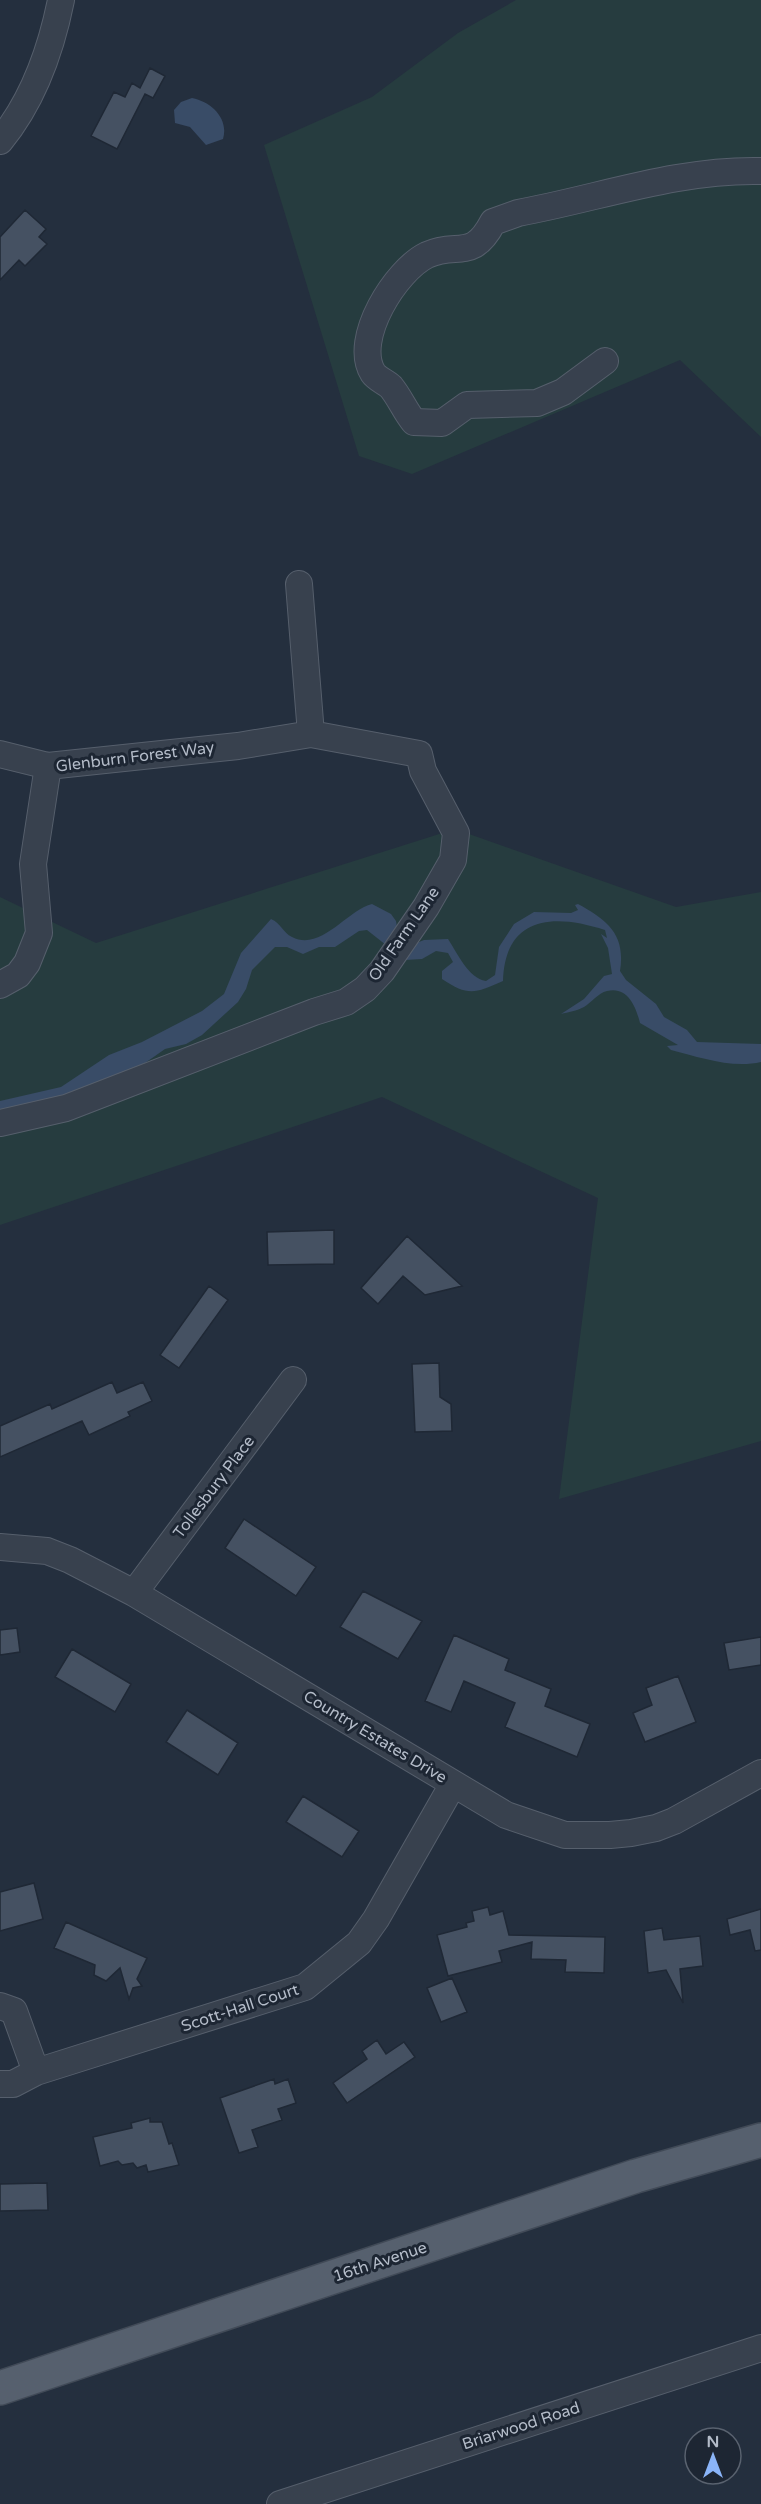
<svg xmlns="http://www.w3.org/2000/svg" width="761" height="2504" font-family="'Varela Round',sans-serif">
  <style>
    .green { fill: #263c3f }
    .water { fill: #394c67 }
    .building { fill: #455162; stroke: #1f2835; stroke-width: 1.5 }
    .lines { fill: none; stroke-linecap: round; stroke-linejoin: round }
    .minor-casing { stroke: #565f6c; stroke-width: 28 }
    .major-casing { stroke: #414a57; stroke-width: 36 }
    .minor { stroke: #38414e; stroke-width: 26 }
    .major { stroke: #56606e; stroke-width: 33 }
    .labels { text-anchor: middle; dominant-baseline: central; stroke-width: 6; stroke-linejoin: round; paint-order: stroke }
    .street-label { font-size: 16px; fill: #b4bcc9; stroke: #1d2633 }
  </style>
  <rect width="100%" height="100%" fill="#242f3e"/>
  <path class="green" d="M516,0H761V437L680,360L412,474L359,456L264,145L372,97L458,33Z
    M455,829L676,907L761,892V1441L559,1499L598,1198L382,1097L0,1225V897L96,943Z"/>
  <path class="water" d="M192,98C212,102 229,119 223,139L206,145L190,127L175,123L174,110L181,102Z
    M372,904L391,914L396,921L398,934L409,946L424,940L448,939C458,954 468,978 486,981L495,975L499,947L514,924L534,912L571,913L578,910L575,905L578,904C607,920 626,934 620,971L626,980L656,1004L664,1017L687,1030L697,1042L761,1044V1062C732,1069 699,1057 671,1050L667,1046L678,1045L640,1023C636,1007 628,986 607,991C598,993 591,1003 584,1007C577,1011 568,1012 561,1014L584,999L604,976L612,974L608,948L601,934L607,938L605,930C553,913 505,916 503,981C475,993 469,997 442,979V971L453,962L448,953L436,951L422,959L405,960L367,930L359,931L335,947H319L303,954L287,947H275L252,970L246,989L238,1002L202,1035L186,1044L165,1049L145,1063L76,1096L0,1118V1101L61,1087L109,1055L142,1042L202,1011L224,994L241,953L271,919C281,923 283,933 292,937C321,952 347,910 372,904Z"/>
  <path class="building" d="M150,68L165,76L153,98L145,94L117,149L91,136L114,92L125,97L132,83L140,88Z
    M25,210L46,229L39,237L47,244L25,266L19,260L0,280V237Z
    M334,1230V1264L268,1265L267,1232Z
    M407,1236L462,1286L425,1295L403,1276L378,1304L361,1288Z
    M209,1286L228,1300L179,1368L160,1355Z
    M439,1363L440,1397L451,1404L452,1431L415,1432L412,1364Z
    M112,1382L117,1393L143,1382L152,1401L128,1412L130,1416L89,1435L82,1421L0,1457V1426L50,1404L52,1409Z
    M244,1519L316,1567L296,1596L225,1548Z
    M363,1591L422,1621L398,1659L340,1627Z
    M17,1628L20,1652L0,1655V1630Z
    M454,1635L509,1659L505,1670L551,1689L545,1706L590,1724L577,1757L505,1727L515,1703L464,1681L451,1712L425,1701Z
    M761,1637V1665L729,1670L724,1643Z
    M72,1649L131,1684L115,1712L55,1677Z
    M678,1676L696,1722L645,1742L633,1713L652,1705L646,1688Z
    M187,1710L238,1743L218,1775L166,1742Z
    M303,1796L359,1831L342,1857L286,1822Z
    M34,1883L43,1919L0,1931V1892Z
    M488,1907L490,1915L503,1911L509,1935L605,1937L604,1973L565,1972L566,1960L531,1959L532,1942L499,1951L502,1962L448,1976L437,1935L467,1927L466,1923L474,1921L472,1911Z
    M761,1909V1950L755,1951L750,1930L730,1935L727,1919Z
    M66,1922L147,1958L137,1979L142,1986L133,1988L129,1999L120,1968L106,1981L94,1975L95,1965L54,1948Z
    M662,1928L664,1940L700,1936L703,1966L680,1969L683,2003L666,1970L648,1973L644,1931Z
    M452,1978L467,2012L441,2022L427,1988Z
    M377,2040L386,2054L404,2042L415,2057L347,2103L333,2083L367,2059L362,2051Z
    M274,2079L275,2084L288,2079L296,2103L278,2109L282,2120L252,2130L258,2147L239,2153L220,2098Z
    M150,2118V2122H162L169,2144L172,2143L179,2165L148,2172L146,2165L137,2168L133,2163L122,2165L118,2161L100,2166L93,2137L132,2128L131,2123Z
    M47,2183L48,2210L0,2211V2184Z"/>
  <g class="lines">
    <defs>
      <path id="minor" d="M0,141C33,101 51,50 61,0
        M605,361L563,392L537,403L467,405L442,423L414,422C405,411 400,398 391,387C386,382 377,379 373,373C352,339 396,270 427,255C458,241 472,262 493,222L518,213C599,198 678,169 761,171
        M299,584L311,734
        M0,754L48,766L238,746L311,734L419,754L423,771L456,833L453,860L426,907L382,971L365,989L346,1002L314,1012L66,1108L0,1123
        M0,985L18,975L27,963L39,933L33,864L48,766
        M0,1547L47,1551L70,1560L134,1593L506,1815L565,1835H610L631,1833L656,1828L674,1821L761,1773
        M134,1593L293,1380
        M0,2006L14,2011L36,2072
        M0,2084H13L36,2072L305,1987L359,1943L376,1919L453,1784
        M280,2504L761,2348"/>
      <path id="major" d="M0,2388L636,2176L761,2140"/>
    </defs>
    <use href="#minor" class="minor-casing"/>
    <use href="#major" class="major-casing"/>
    <use href="#minor" class="minor"/>
    <use href="#major" class="major"/>
  </g>
  <g class="labels">
    <g class="street-label">
      <text transform="translate(135 757) rotate(-7)">Glenburn Forest Way</text>
      <text transform="translate(404 934) rotate(-55)">Old Farm Lane</text>
      <text transform="translate(214 1487) rotate(-53)">Tollesbury Place</text>
      <text transform="translate(375 1737) rotate(31)">Country Estates Drive</text>
      <text transform="translate(240 2008) rotate(-18)">Scott-Hall Court</text>
      <text transform="translate(380 2262) rotate(-18)">16th Avenue</text>
      <text transform="translate(521 2426) rotate(-18)">Briarwood Road</text>
    </g>
  </g>
  <g transform="translate(713 2456)"><circle r="28" fill="#1d2633" stroke="#59626f" stroke-width="1.5"/>
  <path d="M0-4.5L10 22L0 15L-10 22Z" fill="#8ab4f8"/>
  <text y="-9" font-size="16" font-weight="bold" text-anchor="middle" fill="#b4bcc9">N</text>
  </g>
</svg>
